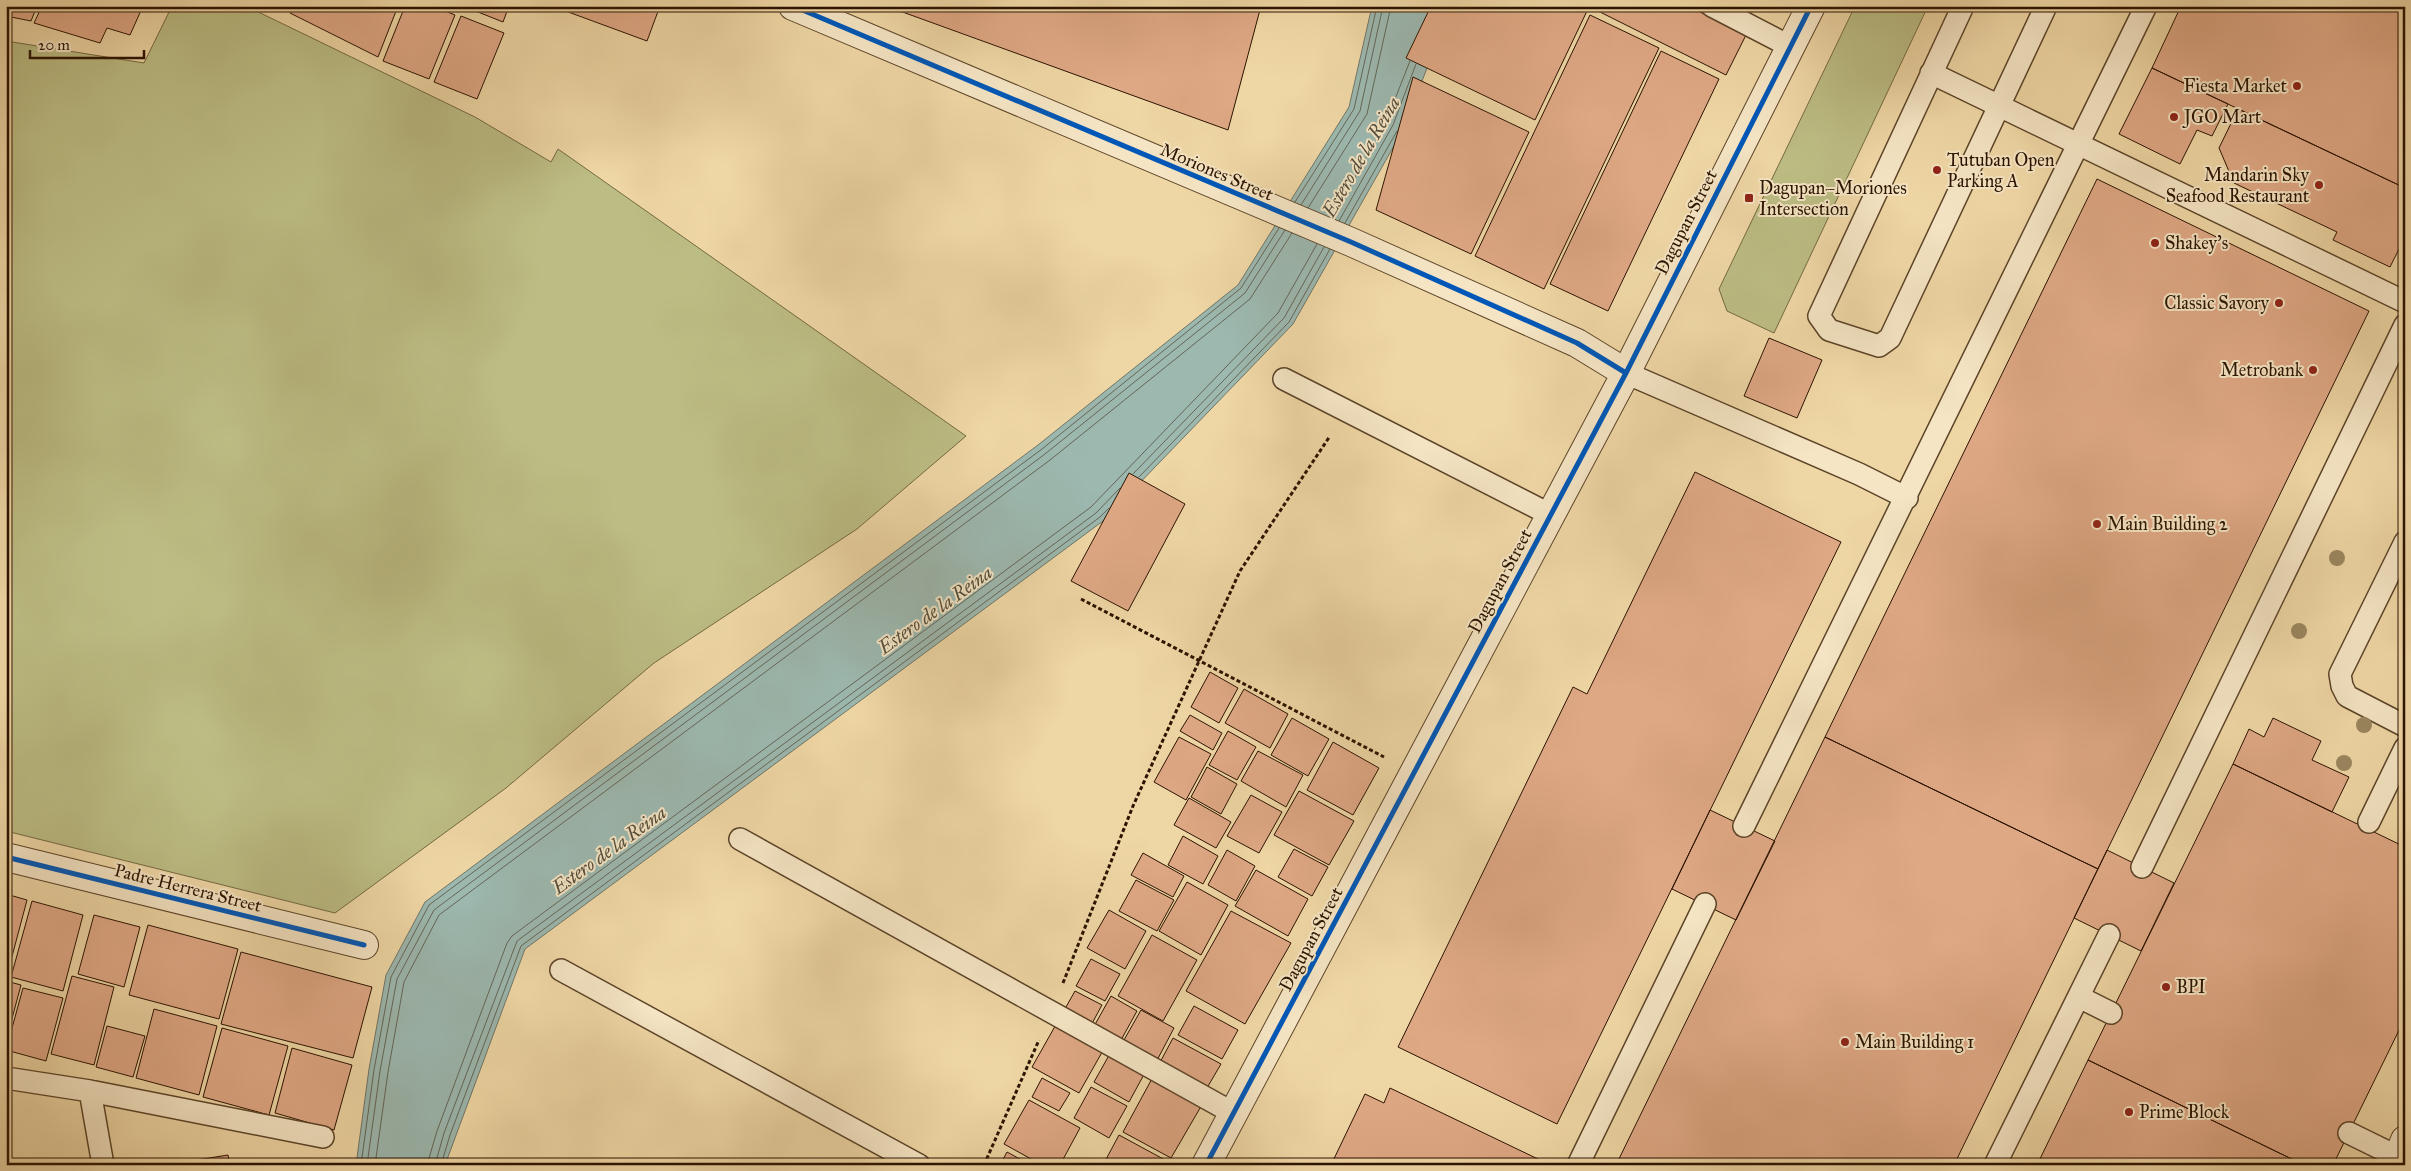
<svg xmlns="http://www.w3.org/2000/svg" width="2411" height="1171" font-family="'IM FELL Great Primer',serif">
  <style>
    .green { fill: #bcbd84; stroke: #746842 }
    .water { fill: #9cb8af; stroke: #6f7669 }
    .lines { fill: none; stroke-linecap: round; stroke-linejoin: round }
    .shore { stroke: #646658; stroke-width: 1 }
    .building { fill: #dfa885; stroke: #2b1300 }
    .service-casing { stroke: #5c4429; stroke-width: 24 }
    .minor-casing { stroke: #5c4429; stroke-width: 30 }
    .tertiary-casing { stroke: #5c4429; stroke-width: 30 }
    .path { stroke: #2b1300; stroke-width: 3; stroke-dasharray: 4 2.5; stroke-linecap: butt }
    .service { stroke: #f5e5c4; stroke-width: 21 }
    .minor { stroke: #f5e5c4; stroke-width: 28 }
    .tertiary { stroke: #f5e5c4; stroke-width: 28 }
    .cycleway-casing { stroke: #f5e5c4; stroke-width: 8 }
    .cycleway { stroke: #0057b8; stroke-width: 5 }
    .tree { fill: #9b8760 }
    .poi-dot { fill: #8f2418; stroke: #f5e5c4; stroke-width: 2 }
    .labels { text-anchor: middle; dominant-baseline: central; stroke-width: 4; stroke-linejoin: round; paint-order: stroke }
    .poi-label { font-size: 18px; fill: #2b1300; stroke: #f5e5c4; text-anchor: start }
    .street-label { font-size: 18px; fill: #2b1300; stroke: #f5e5c4 }
    .water-label { font-size: 19px; font-style: italic; fill: #534d3d; stroke: #f5e5c4 }
  </style>
  <rect width="100%" height="100%" fill="#efd7a5"/>
  <filter id="stains"><feTurbulence type="fractalNoise" baseFrequency=".004" numOctaves="4"/><feColorMatrix values="0 0 0 0 .2 0 0 0 0 .09 0 0 0 0 .02 0 0 0 .5 -.17"/></filter>
  <radialGradient id="worn" r=".72"><stop offset=".6" stop-color="#630" stop-opacity="0"/><stop offset="1" stop-color="#630" stop-opacity=".3"/></radialGradient>
  <path class="green" d="M172,6H246L475,117L551,162L558,149L966,436L857,529L654,663L506,788L335,913L6,831V41L144,63Z
    M1855,6H1928L1774,333L1727,311L1719,289Z"/>
  <path class="water" d="M1372,6H1445L1443,27L1403,130L1293,324L1103,521L525,949L445,1165H356L369,1069L386,975L425,902L1038,445L1238,285L1349,107Z"/>
  <g class="lines">
    <path class="shore" d="M1295,202L1354,109L1377,6
      M1301,205L1360,111L1383,6
      M1308,208L1367,114L1391,6
      M1332,218L1386,122L1410,61
      M1339,221L1393,125L1416,64
      M1345,223L1397,131
      M1133,474L1284,318L1324,247
      M1139,477L1289,322L1330,249
      M361,1165L374,1070L391,977L429,905L1042,449L1241,288L1279,228
      M367,1165L380,1071L397,979L434,910L1045,454L1245,293L1285,230
      M375,1165L388,1072L404,982L439,915L1050,460L1250,299L1292,233
      M427,1165L437,1131L507,943L512,936L1091,507L1278,313L1317,244
      M435,1165L444,1133L517,941L1096,513L1120,488
      M441,1165L450,1135L521,946L1100,517L1109,508"/>
  </g>
  <path class="building" d="M6,6H37L31,21L6,16Z
    M42,6H143L130,35L107,28L100,43L34,23Z
    M292,6H398L378,57L290,13Z
    M405,6H433L455,15L429,79L383,61Z
    M463,6H509L503,22Z
    M552,6H660L647,41Z
    M886,6H1261L1228,130Z
    M1431,6H1578L1587,11L1535,120L1406,58Z
    M1588,6H1688L1746,35L1726,75Z
    M1734,6H1754L1750,14Z
    M2181,6H2405V188L2152,68Z
    M1590,15L1659,48L1544,289L1475,256Z
    M461,16L504,33L477,99L434,82Z
    M1661,51L1719,79L1608,311L1550,284Z
    M2152,68L2228,104L2212,136L2197,130L2180,164L2119,134Z
    M1413,77L1529,132L1471,254L1376,210Z
    M2238,109L2405,188V237L2390,267L2333,240L2337,232L2234,183L2219,148Z
    M2097,179L2369,311L2098,869L1825,737Z
    M1769,338L1822,360L1797,418L1744,396Z
    M1695,472L1841,542L1557,1124L1398,1047L1573,687L1587,694Z
    M1129,473L1185,504L1128,611L1071,581Z
    M1210,672L1238,688L1219,723L1191,707Z
    M1244,689L1288,714L1270,748L1225,723Z
    M1190,715L1222,733L1213,750L1180,731Z
    M1292,718L1329,739L1308,776L1271,755Z
    M2273,718L2321,741L2312,760L2349,777L2332,812L2233,764L2249,729L2264,737Z
    M1228,731L1256,747L1237,780L1209,765Z
    M1179,737L1211,754L1186,800L1154,782Z
    M1825,737L2098,869L1954,1165H1616Z
    M1333,742L1379,768L1353,815L1307,790Z
    M1258,751L1303,775L1286,807L1241,781Z
    M2233,764L2405,847V1018L2333,1165H2304L2088,1060Z
    M1207,767L1237,784L1221,814L1191,797Z
    M1299,791L1354,821L1329,865L1274,835Z
    M1251,795L1282,812L1259,853L1227,836Z
    M1189,798L1231,822L1216,848L1174,825Z
    M1710,810L1775,841L1736,920L1672,889Z
    M1183,836L1218,856L1203,884L1168,865Z
    M1294,849L1328,867L1312,896L1278,877Z
    M1227,850L1255,866L1236,901L1208,885Z
    M2107,850L2174,883L2141,951L2074,918Z
    M1143,853L1184,876L1173,897L1131,875Z
    M1256,870L1308,899L1288,936L1235,906Z
    M1136,880L1174,900L1157,931L1119,911Z
    M1187,882L1228,905L1201,955L1159,931Z
    M6,894L27,900L10,964L6,963Z
    M32,901L83,915L63,991L11,977Z
    M1109,910L1146,931L1125,969L1087,948Z
    M1231,911L1291,943L1245,1024L1186,991Z
    M94,915L140,927L124,987L78,974Z
    M148,925L238,949L219,1019L129,995Z
    M1152,935L1197,960L1163,1021L1118,996Z
    M241,952L372,987L353,1058L221,1024Z
    M1091,959L1120,974L1105,1001L1076,986Z
    M72,976L114,987L94,1065L51,1054Z
    M6,981L21,985L6,1041Z
    M23,988L63,998L46,1061L6,1050Z
    M1075,991L1102,1005L1089,1029L1062,1014Z
    M1111,996L1137,1011L1120,1042L1093,1028Z
    M1194,1006L1238,1030L1222,1059L1178,1035Z
    M154,1009L217,1026L199,1095L136,1078Z
    M1141,1010L1174,1028L1154,1066L1120,1047Z
    M1058,1021L1105,1047L1079,1093L1032,1067Z
    M107,1026L145,1036L133,1077L96,1067Z
    M222,1028L288,1046L269,1115L203,1097Z
    M1173,1038L1221,1064L1204,1093L1157,1068Z
    M292,1048L352,1065L334,1130L275,1113Z
    M1112,1050L1147,1069L1129,1102L1094,1082Z
    M2088,1060L2304,1165H2037Z
    M1154,1075L1203,1103L1171,1158L1123,1132Z
    M1042,1078L1070,1093L1059,1111L1032,1097Z
    M1091,1087L1127,1106L1109,1138L1074,1118Z
    M1390,1088L1540,1160L1538,1165H1331L1365,1094L1384,1103Z
    M1029,1100L1080,1128L1060,1165H1042L1004,1144Z
    M1119,1135L1167,1161L1166,1165H1103Z
    M1007,1152L1031,1165H1000Z
    M228,1155L230,1165H165Z"/>
  <g class="lines">
    <defs>
      <path id="service" d="M1712,6L1791,47
        M1963,6L1819,316L1829,330L1879,346L1890,338L2046,6
        M1931,73L2405,302
        M1626,373L1859,474L1907,498
        M1284,379L1551,515
        M2405,542L2340,674L2342,686L2347,696L2405,726
        M2369,822L2405,748
        M1744,826L2146,6
        M740,839L1233,1113
        M2142,867L2405,325
        M561,970L919,1165
        M2079,997L2111,1013
        M6,1078L90,1091L323,1137
        M90,1091L103,1165
        M2349,1133L2398,1157
        M1578,1165L1705,904
        M1995,1165L2109,935"/>
      <path id="minor" d="M6,857L364,945"/>
      <path id="tertiary" d="M793,6L1351,242L1577,343L1626,373
        M1206,1165L1626,373L1811,6
        M2395,1165L2405,1140"/>
    </defs>
    <use href="#service" class="service-casing"/>
    <use href="#minor" class="minor-casing"/>
    <use href="#tertiary" class="tertiary-casing"/>
    <path class="path" d="M1081,599L1384,757
      M1063,983L1133,806L1240,571L1330,436
      M984,1165L1039,1040"/>
    <use href="#service" class="service"/>
    <use href="#minor" class="minor"/>
    <use href="#tertiary" class="tertiary"/>
    <defs>
      <path id="cycleway" d="M793,6L1351,242L1577,343L1626,373
        M6,857L364,945
        M1206,1165L1626,373L1811,6"/>
    </defs>
    <use href="#cycleway" class="cycleway-casing"/>
    <use href="#cycleway" class="cycleway"/>
  </g>
  <g class="tree">
    <circle cx="2337" cy="558" r="8"/>
    <circle cx="2299" cy="631" r="8"/>
    <circle cx="2364" cy="725" r="8"/>
    <circle cx="2344" cy="763" r="8"/>
  </g>
  <g class="poi-dot">
    <circle cx="2297" cy="86" r="5"/>
    <circle cx="2174" cy="117" r="5"/>
    <circle cx="1937" cy="170" r="5"/>
    <circle cx="2319" cy="185" r="5"/>
    <rect x="1744" y="193" width="10" height="10" rx="2.5"/>
    <circle cx="2155" cy="243" r="5"/>
    <circle cx="2279" cy="303" r="5"/>
    <circle cx="2313" cy="370" r="5"/>
    <circle cx="2097" cy="524" r="5"/>
    <circle cx="2166" cy="987" r="5"/>
    <circle cx="1845" cy="1042" r="5"/>
    <circle cx="2129" cy="1112" r="5"/>
  </g>
  <g class="labels">
    <g class="poi-label">
      <text x="2287" y="86" text-anchor="end">Fiesta Market</text>
      <text x="2184" y="117">JGO Mart</text>
      <text x="1947" y="160">Tutuban Open<tspan x="1947" dy="21">Parking A</tspan></text>
      <text x="2309" y="175" text-anchor="end">Mandarin Sky<tspan x="2309" dy="21">Seafood Restaurant</tspan></text>
      <text x="1759" y="188">Dagupan–Moriones<tspan x="1759" dy="21">Intersection</tspan></text>
      <text x="2165" y="243">Shakey's</text>
      <text x="2269" y="303" text-anchor="end">Classic Savory</text>
      <text x="2303" y="370" text-anchor="end">Metrobank</text>
      <text x="2107" y="524">Main Building 2</text>
      <text x="2176" y="987">BPI</text>
      <text x="1855" y="1042">Main Building 1</text>
      <text x="2139" y="1112">Prime Block</text>
    </g>
    <g class="street-label">
      <text transform="translate(1217 172) rotate(23)">Moriones Street</text>
      <text transform="translate(1686 222) rotate(-63)">Dagupan Street</text>
      <text transform="translate(1500 581) rotate(-62)">Dagupan Street</text>
      <text transform="translate(188 888) rotate(14)">Padre Herrera Street</text>
      <text transform="translate(1311 939) rotate(-62)">Dagupan Street</text>
    </g>
    <g class="water-label">
      <text transform="translate(1361 157) rotate(-60)">Estero de la Reina</text>
      <text transform="translate(935 610) rotate(-36)">Estero de la Reina</text>
      <text transform="translate(609 850) rotate(-36)">Estero de la Reina</text>
    </g>
  </g>
  <rect width="2411" height="1171" fill="none" stroke="#efd7a5" stroke-width="25"/>
  <rect x="8" y="8" width="2396" height="1156" fill="none" stroke="#2b1300" stroke-width="2.5"/>
  <rect x="12" y="12" width="2386" height="1146" fill="none" stroke="#2b1300"/>
  <path d="M30 50v8h114v-8" fill="none" stroke="#2b1300" stroke-width="2.5"/>
  <text x="38" y="50" font-size="15" fill="#2b1300" stroke="#f5e5c4" stroke-width="4" paint-order="stroke">20 m</text>
  <rect width="100%" height="100%" filter="url(#stains)"/>
  <rect width="100%" height="100%" fill="url(#worn)"/>
</svg>
